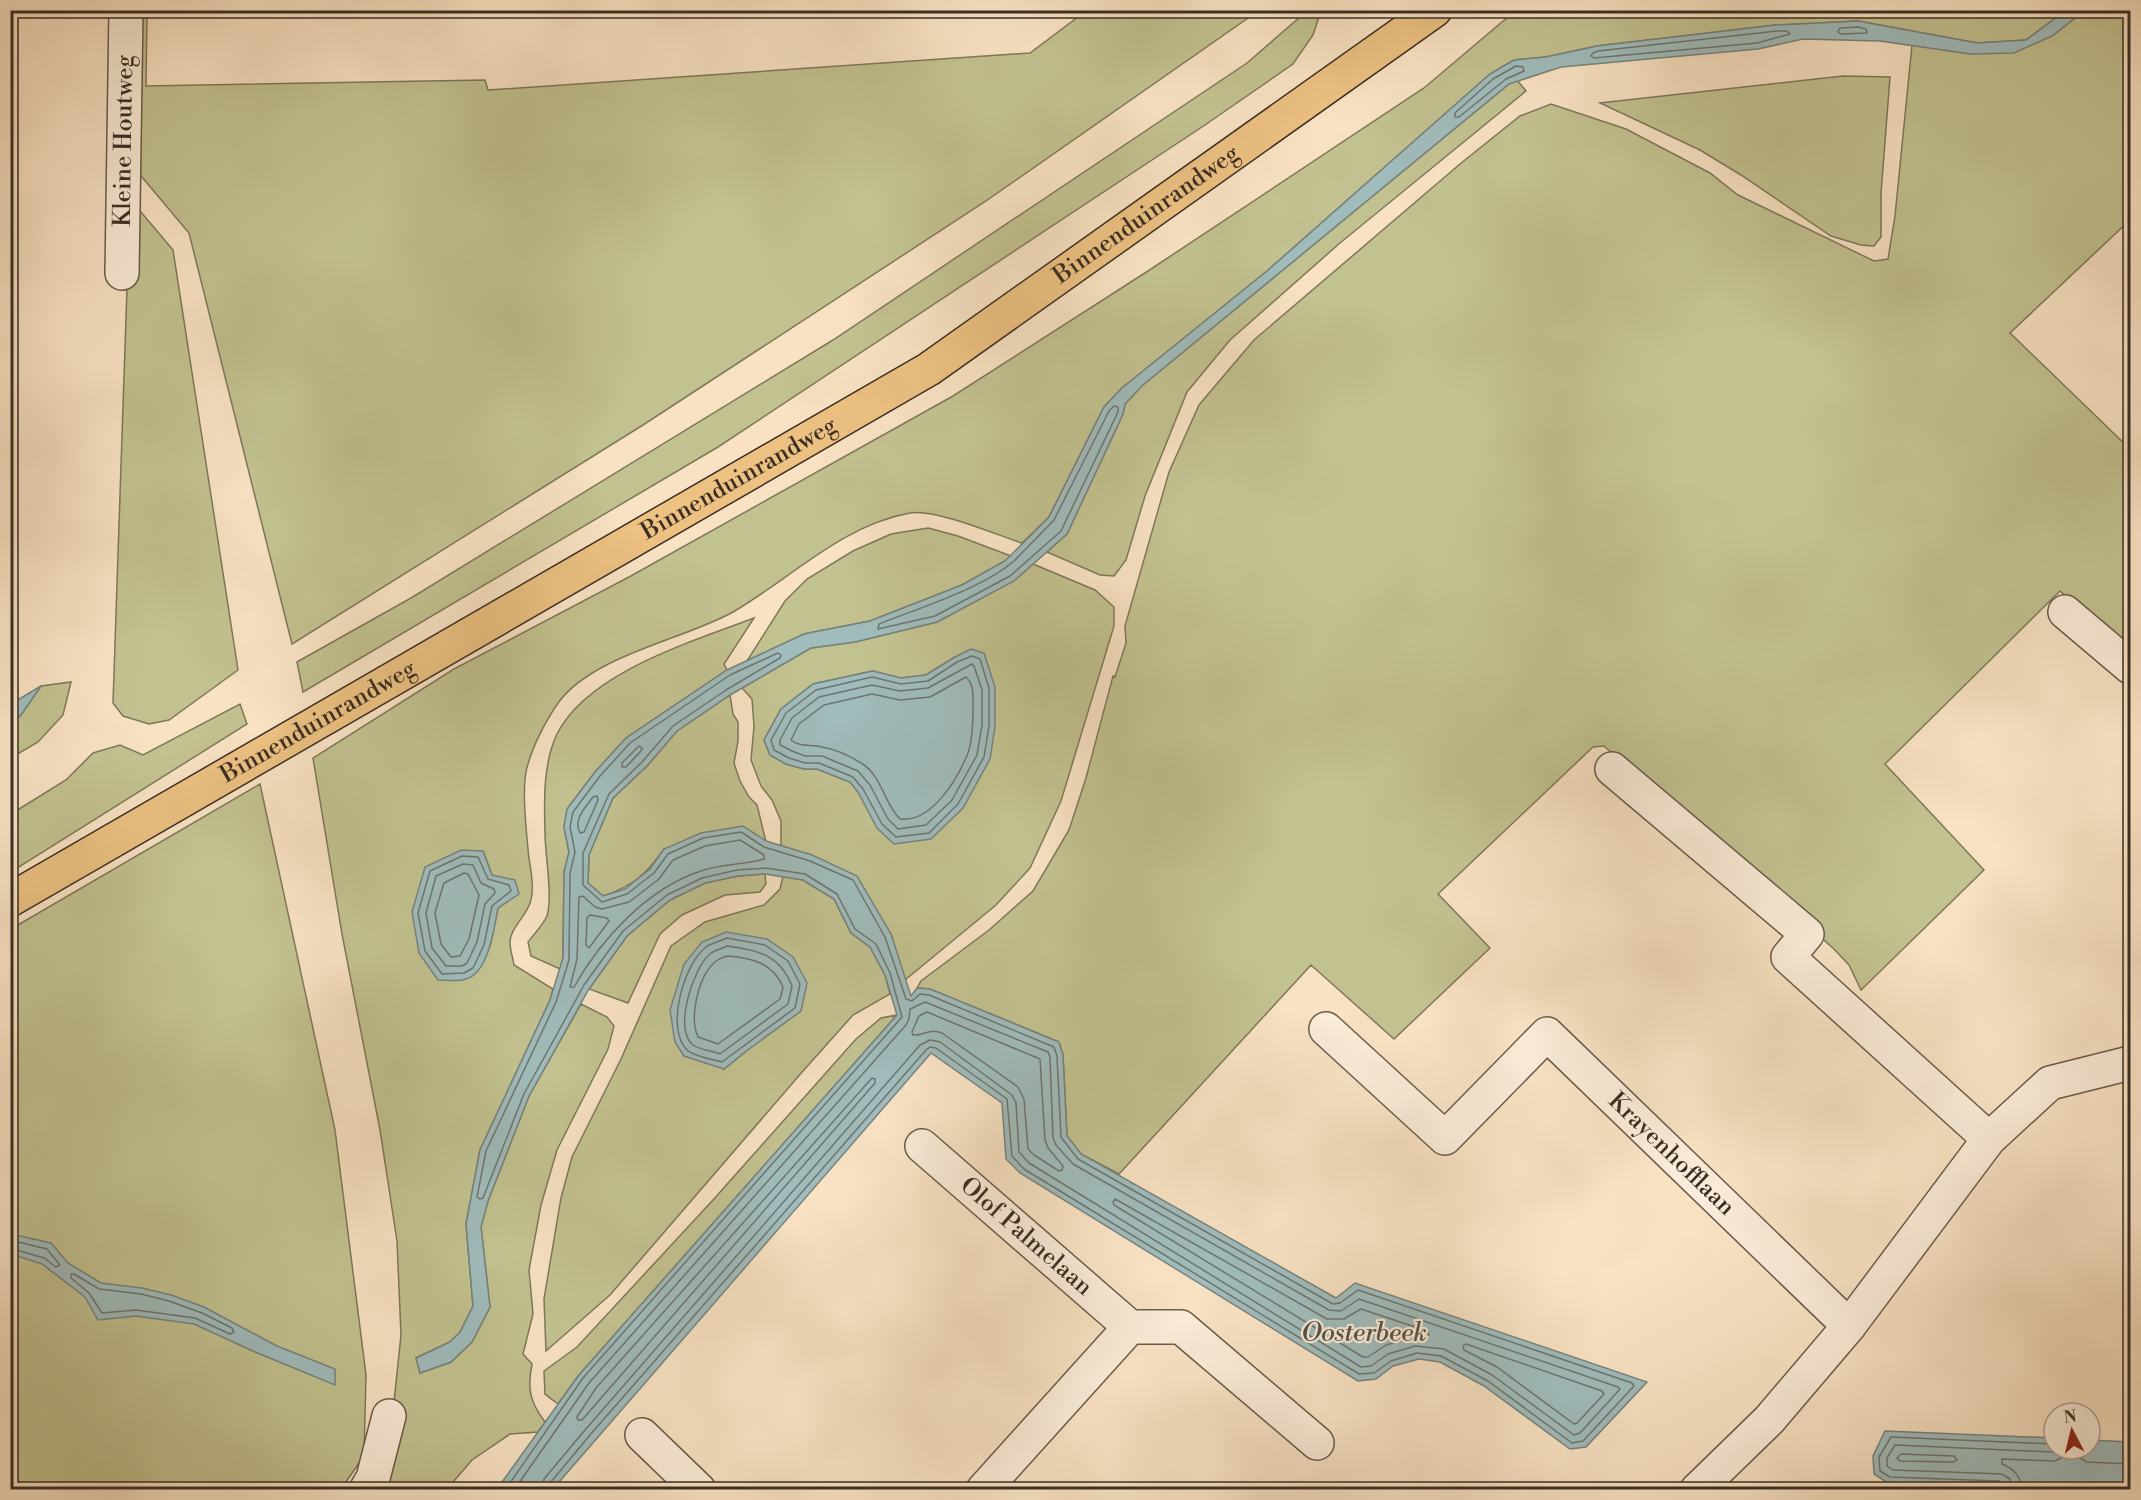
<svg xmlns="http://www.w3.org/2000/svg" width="2141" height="1500" font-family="'Libre Bodoni',serif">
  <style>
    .green { fill: #c2c290; stroke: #7e785a; stroke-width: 1.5; fill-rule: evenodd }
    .water { fill: #a0bcbc; stroke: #77837f; stroke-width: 1.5 }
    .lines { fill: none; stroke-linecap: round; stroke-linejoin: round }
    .shore { stroke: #6d7570; stroke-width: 1.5 }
    .minor-casing { stroke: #6a5b4c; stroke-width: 36 }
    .major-casing { stroke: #3a2e24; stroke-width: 36 }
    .minor { stroke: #faecd8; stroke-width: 33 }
    .major { stroke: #ecc182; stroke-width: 33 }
    .labels { text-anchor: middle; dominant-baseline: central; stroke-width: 4.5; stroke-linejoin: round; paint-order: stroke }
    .street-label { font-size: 24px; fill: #3a2e24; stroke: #faecd8 }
    .water-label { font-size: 26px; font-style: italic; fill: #54524a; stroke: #faecd8 }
  </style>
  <rect width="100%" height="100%" fill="#f8e2c3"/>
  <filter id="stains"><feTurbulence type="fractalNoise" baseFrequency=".00333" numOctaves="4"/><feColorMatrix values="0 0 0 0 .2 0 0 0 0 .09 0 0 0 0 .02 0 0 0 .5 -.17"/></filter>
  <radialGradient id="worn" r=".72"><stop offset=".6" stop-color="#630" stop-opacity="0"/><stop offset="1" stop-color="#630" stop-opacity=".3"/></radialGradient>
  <path class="green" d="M1308,10L1321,11L1313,35L1293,64L1205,125L718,447L303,692L297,662L411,598L833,340L1247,63Z
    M134,11H147L146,86L485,80L488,90L1030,53L1086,11H1258L986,201L643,425L292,644L189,233L131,164Z
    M1515,11H2065L2026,40L1977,43L1858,21L1776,25L1597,46L1546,57L1514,60L1490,74L1267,271L1122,388L1104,407L1049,517L1022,543C997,535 934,508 910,513C842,525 790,579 733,612C683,640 593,655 558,703C546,721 534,743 528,764C521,783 526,827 528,849C529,866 536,886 530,903C526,916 509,930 510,943C510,950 513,958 514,965L553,989L550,1000L480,1150L466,1224L473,1306L460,1332L450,1342L416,1358L420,1373L451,1362L472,1342L490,1307L481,1227L488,1201L529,1096L581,1004L607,1017L614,1026L608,1049L557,1150L541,1205L529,1270L533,1314L523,1354L532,1364C527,1389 530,1402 545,1422L538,1432L510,1434L472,1460L447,1489H382L390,1440L401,1335L397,1241L380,1130L342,934L313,758L454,669L629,577L953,396L1148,271L1424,88ZM483,851L492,875L518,894L498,908L490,947Z
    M2084,11H2130V220L2010,333L2130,449V652L2060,591L1885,764L1984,870L1861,990L1849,965L1834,949L1604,746L1593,747L1438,894L1490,948L1394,1039L1311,965L1119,1174L1081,1154L1067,1136L1063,1055L1059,1042L930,989L917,988L921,981L989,930L1033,891L1069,830L1086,778L1113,676L1115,677L1126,643L1125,626L1169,472L1199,405L1254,340L1460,164L1520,116L1551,104L1626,129L1710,173L1738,195L1874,261L1888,259L1895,216L1912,45L1971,54L2052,36Z
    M1843,76L1890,77L1881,193V237L1874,246L1861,245L1831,236L1741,175L1700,150L1600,103Z
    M1517,80L1526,91L1340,243L1230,340L1187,392L1145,496L1126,560L1114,576L1100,575L1047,552L1067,534L1123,414L1125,404L1143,385L1509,84Z
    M130,199L173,250L238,670L169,720L149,724L123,716L113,703Z
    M928,528L958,536L1011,556L1005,561L962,585L870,621L804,634L747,661L785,601L807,579L853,551L891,534Z
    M1033,564L1095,590L1114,607V626L1061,801L1030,868L996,905L905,980L891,934L876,911L812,855L781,847V821L772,800L761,786L751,760L754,726L752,699L742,688L811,648L855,642L937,622L1013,581ZM955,657L858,792L850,782L817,769H804L786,764L770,755L764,740L781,709L813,684L872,671L901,678L926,675Z
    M754,618L724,664L727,670L626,738L595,772L567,809L564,827L569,852L564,872L563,958L560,969L531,956L528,942C534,934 543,925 547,916C553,896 545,855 545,833C544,802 543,763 557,734C588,672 694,641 754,618Z
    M71,682L63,715L38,742L11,758V723L21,715L41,686Z
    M730,695L733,714L738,722V741L734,763L740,781L749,797L757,805L766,842L761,839L664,849C646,875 633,886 603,896L588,883L589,855L613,798L647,766L677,731Z
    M240,704L247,724L11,872V814L66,780L93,753L120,745L143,755Z
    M260,784L335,1130L366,1375L364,1456L341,1489H11V929Z
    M765,874L766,884L760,892L725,895L682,915L660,934L628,1003L589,989L627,936L670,900L705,883L738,876Z
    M783,876L803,880L834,899L851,933L870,947L885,975L890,994L853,1015L803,1071L610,1295L546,1351L544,1299L561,1198L572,1157L621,1059L671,946L705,922L764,905L780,889ZM767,939L745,1052L724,1069Z
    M897,1015L579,1375L558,1404L545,1394L544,1371L577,1347L713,1200L856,1039L881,1018Z"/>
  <path class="water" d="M2065,11H2084L2052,36L2014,53L1971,54L1880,41L1803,39L1758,49L1561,67L1509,84L1143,385L1125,404L1123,414L1067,534L1014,581L937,622L855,642L811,648L730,695L677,731L647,766L613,798L589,855L588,883L603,896L625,889L650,869L664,849L701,833L743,826L766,841L812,855L857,876L891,934L911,996L917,988L930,989L1059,1042L1063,1055L1067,1136L1081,1154L1336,1298L1355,1283L1647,1382L1586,1447L1570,1449L1484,1386L1440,1362L1419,1359L1393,1366L1376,1379L1358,1381L1020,1173L1006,1159L1002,1103L931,1053L553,1489H497L579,1375L897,1015L885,975L870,947L851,933L834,899L803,880L765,874L738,876L705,883L670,900L627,936L589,989L529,1096L488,1201L481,1227L490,1307L472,1342L451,1362L420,1373L416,1358L450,1342L460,1332L473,1306L466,1224L480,1150L550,1000L563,958L564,872L569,852L564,827L567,809L595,772L626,738L727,670L804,634L870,621L962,585L1005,561L1049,517L1104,407L1122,388L1267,271L1490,74L1514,60L1546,57L1597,46L1776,25L1858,21L1977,43L2026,40Z
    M971,649L984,653L995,687V726L990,759L963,808L931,839L894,844L877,828L858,792L850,782L817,769H804L786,764L770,755L764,740L781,709L813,684L873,671L901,678L926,675L955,657Z
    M41,686L21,715L11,723V704Z
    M461,850L483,851L492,875L515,880L519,894L498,908C494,928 489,972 466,979C458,982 446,980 438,980L419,953L412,912L425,867Z
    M726,932L767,939L793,957L807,983L801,1011L745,1052L724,1069L684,1056L675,1042L670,1010L684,964L702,942Z
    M11,1234L51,1243L68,1263L101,1283L142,1288L171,1295L204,1307L277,1346L335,1369V1385L255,1352L194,1324L136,1316L98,1320L85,1297L42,1264L11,1254Z
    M1885,1431L2054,1438V1449H2090V1440L2130,1442V1489L1888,1483L1874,1474L1873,1456Z"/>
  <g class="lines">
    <path class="shore" d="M1858,27L1866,29L1867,33L1841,34L1838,32L1840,28Z
      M1777,31H1787L1790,34L1757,43L1594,58L1591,56L1593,53L1598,51Z
      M1516,66L1523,67L1524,71L1506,79L1459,117H1455V113L1493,79Z
      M1114,406L1118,407V412L1061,531L1010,576L935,616L878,629L879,624C919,608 984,588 1015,560L1054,520L1109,411Z
      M972,656L980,659L989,688V726L984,757L958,804L929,833L896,837L882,824L863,789L853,777L819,763H805L789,758L774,750L771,740L786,713L816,690L872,677L901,684L928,681L957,662Z
      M972,664L974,666L982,690V725L977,755L952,800L926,825L898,829L888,819L870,785L858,771L822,756H805L792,751L780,745V740L792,718L819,697L872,685L900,691L928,688Z
      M966,677C974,684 973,696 973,707C973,721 973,739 968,753C958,778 932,823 900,819C884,804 882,775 861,763C850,756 834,749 822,747C811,744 801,748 791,740L799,724L824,705L872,694L900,700L930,697Z
      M639,746L642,748L641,751L626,767H622V763Z
      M597,796L598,800L584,832L580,833C573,819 585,808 593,797Z
      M740,840L764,855V859C744,865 721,864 701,871C648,888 601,939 574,987H570L577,959L579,897L583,896L595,907L602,909L629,902L659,879L673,860L705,846Z
      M462,856L478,857L488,879L509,885L511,891L492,906L484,945L473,968L464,973L442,974L425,951L418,913L430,871Z
      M463,864L473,865L481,883L494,889L495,893L485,904L477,942L467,963L462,966H446L432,948L426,913L436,876Z
      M464,873L468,874L479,895L469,939L460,956L451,957L441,944L435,913L444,883Z
      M590,915L607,918L609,921L589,948L586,945L587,918Z
      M727,938L765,945L788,961L800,984L795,1008L722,1062C713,1059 694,1057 687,1050C665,1028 684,964 706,947C711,943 721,941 727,938Z
      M727,946C758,950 780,955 792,986L788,1004L720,1054C713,1051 700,1050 693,1045C673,1030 693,968 710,954C714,950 722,949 727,946Z
      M728,956C752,958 773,963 783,987L780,999L718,1044L698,1037C689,1017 698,977 715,962C718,959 724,957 728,956Z
      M927,1012L1040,1059L1045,1140L1048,1148L1063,1166L1062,1170L1059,1171L1034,1155L1028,1149L1024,1099L1018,1087L942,1033C928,1028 924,1036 913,1035L912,1032L919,1016Z
      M872,1078L875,1079V1083L582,1420H578L577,1417L596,1388Z
      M1115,1199L1327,1319H1344L1361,1309L1427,1331L1429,1335L1413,1337L1386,1345L1368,1357H1363L1114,1205L1113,1202Z
      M10,1240L47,1249L60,1265L56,1267L44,1258L10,1248
      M71,1274H74L99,1289L141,1294L169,1301L202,1313L232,1328L234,1332L230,1334L195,1318L136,1310L102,1313L89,1293L71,1278Z
      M1466,1344L1602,1391L1604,1394L1577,1423L1574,1424L1497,1367L1464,1350L1463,1346Z
      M1901,1454L1954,1456L1957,1460L1954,1462L1900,1461L1897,1458Z
      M505,1490L583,1378L902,1017L890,973L876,944L855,929L837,894L805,874L766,868L737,870L702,878L667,895L623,931L584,985L524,1094L483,1198L480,1199L477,1197L486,1151L556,1002L569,960L570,873L575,852L570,827L573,812L600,776L630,743L730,675L778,653L781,655L780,658L726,690L673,726L642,762L609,794L583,853V885L602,902L627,894L654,873L668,854L703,838L741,832L764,847L810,861L853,880L885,937L906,999L912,1001L920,994L929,995L1054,1047L1057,1056L1061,1137L1078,1159L1333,1304L1340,1303L1358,1290L1632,1383L1634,1386L1583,1441L1572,1443L1488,1381L1441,1356L1417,1353L1391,1361L1374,1373L1359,1374L1024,1169L1012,1156L1007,1099L936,1048L930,1047L926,1050L590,1435L550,1483L549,1490
      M514,1490L589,1383L906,1025L909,1019L910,1009L925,1002L1048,1052L1050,1057L1053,1138L1056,1145L1073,1164L1329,1310L1341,1311L1359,1299L1618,1387L1620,1389L1580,1433L1574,1435L1492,1375L1444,1349L1415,1346L1388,1354L1371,1366L1361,1367L1029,1163L1019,1152L1016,1103L1012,1095L940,1042L930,1040L920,1045L585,1430L544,1479L541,1490
      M2005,1490L2004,1484L1999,1481L1890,1477L1880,1471L1879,1457L1891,1437L2054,1444
      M2013,1490L2010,1479L2002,1474L1893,1470L1887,1466V1458L1895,1445L2052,1452L2061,1449
      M2022,1490C2021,1476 2014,1469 2002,1464V1459L2055,1461L2071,1453L2087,1462L2130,1464"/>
    <defs>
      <g id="minor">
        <path id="s1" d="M122,273L126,10"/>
        <path d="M2065,612L2130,667"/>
        <path d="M1612,769L1807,934L1788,957L1989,1139"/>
        <path id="s2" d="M1326,1029L1445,1138L1547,1034L1849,1326L1989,1139L2050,1083L2130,1063"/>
        <path id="s3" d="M922,1146L1130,1327H1181L1317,1443"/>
        <path d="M642,1435L699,1490"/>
        <path d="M366,1490L373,1478L389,1416"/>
        <path d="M983,1490L1130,1327"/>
        <path d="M1697,1490L1769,1420L1849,1326"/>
      </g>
      <g id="major">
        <path id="s4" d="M10,900L929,369L1435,10"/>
      </g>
    </defs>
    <use href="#minor" class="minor-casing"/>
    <use href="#major" class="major-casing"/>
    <use href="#minor" class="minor"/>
    <use href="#major" class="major"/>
  </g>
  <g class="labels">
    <g class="street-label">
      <text stroke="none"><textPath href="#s1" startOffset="132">Kleine Houtweg</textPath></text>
      <text stroke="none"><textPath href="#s4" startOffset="1328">Binnenduinrandweg</textPath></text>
      <text stroke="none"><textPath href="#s4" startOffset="842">Binnenduinrandweg</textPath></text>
      <text stroke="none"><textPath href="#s4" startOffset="356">Binnenduinrandweg</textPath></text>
      <text stroke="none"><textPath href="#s2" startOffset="480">Krayenhofflaan</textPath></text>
      <text stroke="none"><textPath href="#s3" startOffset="138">Olof Palmelaan</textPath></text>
    </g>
    <g class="water-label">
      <text x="1364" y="1333">Oosterbeek</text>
    </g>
  </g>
  <rect width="2141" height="1500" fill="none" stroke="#f8e2c3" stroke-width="36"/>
  <rect x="12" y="12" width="2117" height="1476" fill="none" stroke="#3a2e24" stroke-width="3"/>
  <rect x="18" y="18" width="2105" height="1464" fill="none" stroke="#3a2e24" stroke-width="1.5"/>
  <g transform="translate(2072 1431) rotate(353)"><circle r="28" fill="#faecd8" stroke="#ada090" stroke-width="1.5"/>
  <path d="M0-4.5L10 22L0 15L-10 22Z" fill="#8f2418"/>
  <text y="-9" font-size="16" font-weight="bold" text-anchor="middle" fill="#3a2e24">N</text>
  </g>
  <rect width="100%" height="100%" filter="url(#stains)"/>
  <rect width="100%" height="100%" fill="url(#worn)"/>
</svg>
